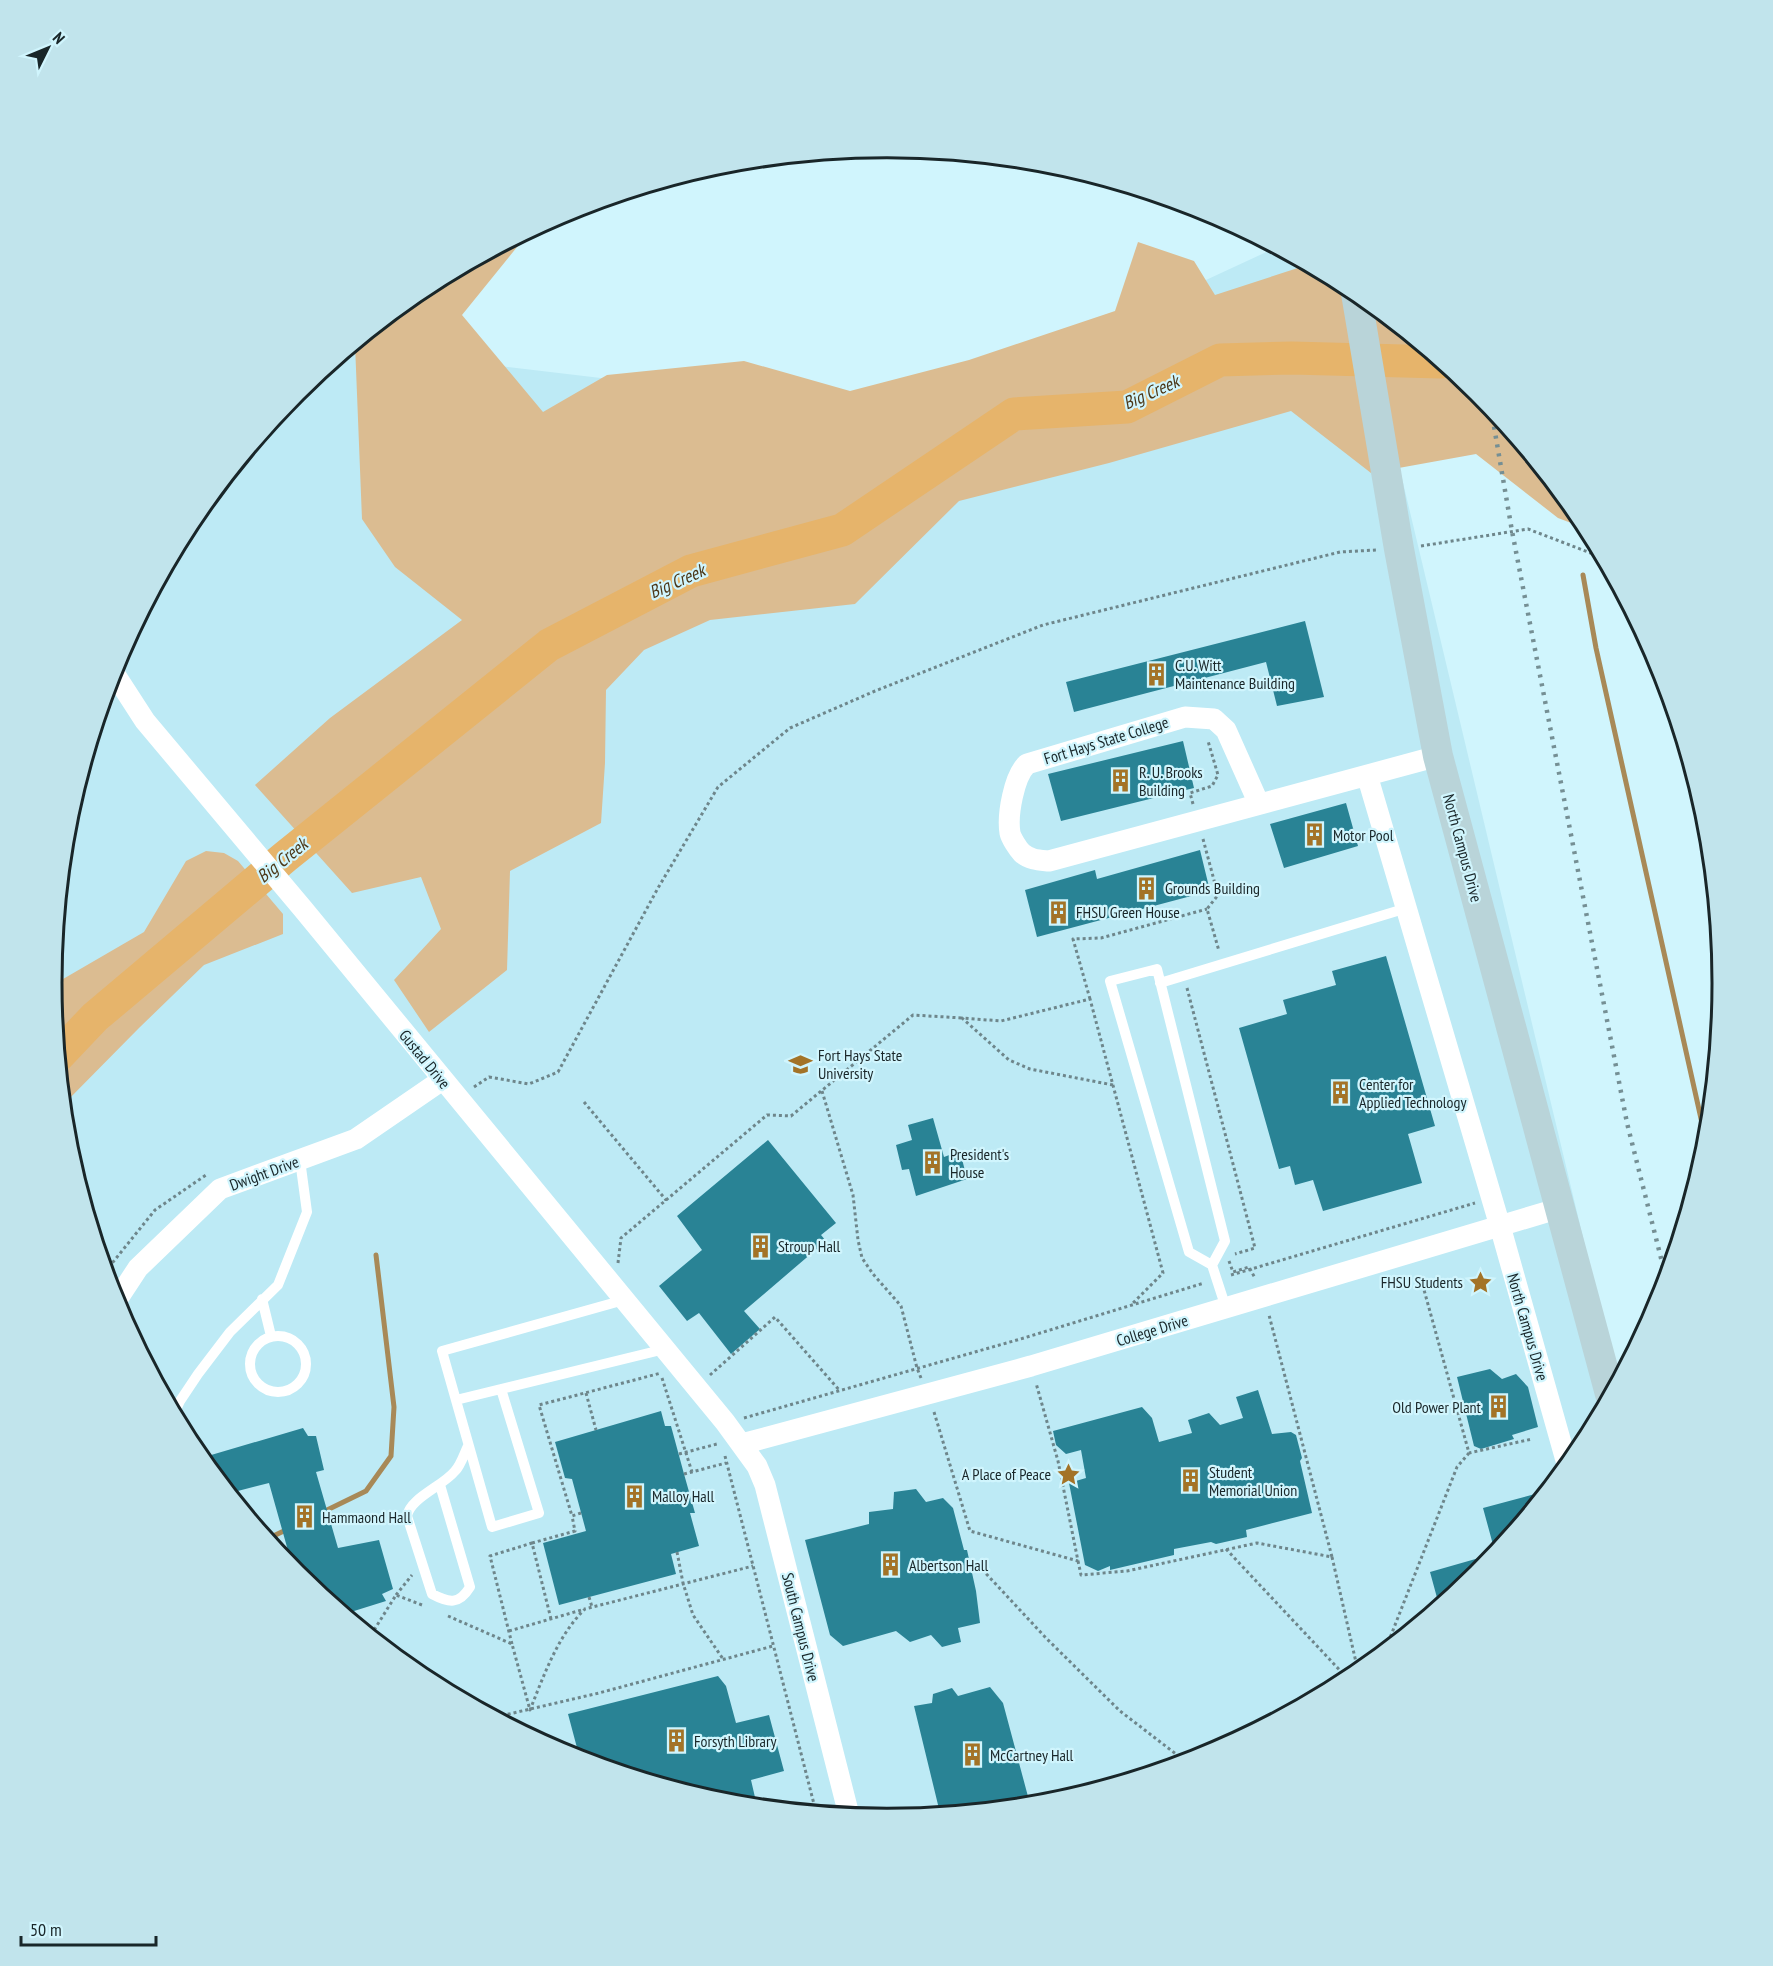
<svg xmlns="http://www.w3.org/2000/svg" width="1773" height="1966" font-family="'PT Sans Narrow',sans-serif">
  <style>
    .built { fill: #bdeaf5 }
    .green { fill: #dbbc91 }
    .lines { fill: none; stroke-linecap: round; stroke-linejoin: round }
    .stream { stroke: #a88957; stroke-width: 5 }
    .river { stroke: #e6b46b; stroke-width: 33 }
    .building { fill: #298395 }
    .path { stroke: #6e868b; stroke-width: 3; stroke-dasharray: 3 3; stroke-linecap: butt }
    .lane { stroke: #fff; stroke-width: 10 }
    .street { stroke: #fff; stroke-width: 21 }
    .secondary { stroke: #b9d4d9; stroke-width: 30 }
    .rail { stroke: #758f94; stroke-width: 4.5; stroke-dasharray: 3 6; stroke-linecap: butt }
    .labels { text-anchor: middle; dominant-baseline: central; stroke-width: 4.5; stroke-linejoin: round; paint-order: stroke }
    .poi-label { font-size: 16px; fill: #192629; stroke: #d0f5fd; text-anchor: start }
    .street-label { font-size: 16px; fill: #192629; stroke: #d0f5fd }
    .water-label { font-size: 18px; font-style: italic; fill: #4c3717; stroke: #d0f5fd }
    .rim { fill: none; stroke: #192629; stroke-width: 3 }
  </style>
  <rect width="100%" height="100%" fill="#d0f5fd"/>
  <path class="built" d="M1275,248L1351,288L1358,294L1617,1380L1581,1447L1477,1574L1350,1678L1206,1755L1049,1803L886,1818L723,1802L566,1755L422,1677L295,1574L192,1447L114,1302L67,1146L51,983L67,820L115,663L192,519L296,392L388,316L458,361L719,392L861,426L1152,305Z"/>
  <path class="green" d="M530,231L462,315L543,412L607,375L744,361L850,391L969,360L1115,311L1138,242L1194,261L1215,295L1307,265L1351,289L1478,392L1581,519L1587,529L1558,518L1476,454L1371,473L1291,411L1109,463L959,501L855,604L710,620L644,650L606,690L605,763L601,823L510,871L507,970L429,1032L394,980L441,929L421,877L352,893L255,785L330,718L462,620L395,567L362,519L355,344L423,288Z
    M206,851L224,853L238,861L283,914V934L204,965L139,1028L63,1105L51,986L144,932L186,861Z"/>
  <g class="lines">
    <path class="stream" d="M1583,575L1596,648L1706,1141
      M323,1512L366,1491L391,1456L394,1407L376,1255
      M267,1539L288,1529"/>
    <path class="river" d="M58,1056L95,1017L285,857L549,645L691,571L842,530L1014,414L1127,407L1220,360L1292,358L1441,362"/>
  </g>
  <path class="building" d="M1305,621L1324,697L1277,706L1266,662L1074,712L1066,682Z
    M1183,741L1194,788L1061,821L1048,774Z
    M1346,803L1358,846L1284,868L1270,824Z
    M1200,850L1210,891L1037,937L1025,890L1095,870L1097,879Z
    M1386,956L1435,1126L1408,1134L1422,1183L1323,1211L1313,1180L1295,1185L1290,1166L1279,1169L1239,1028L1287,1014L1283,1000L1336,985L1332,971Z
    M933,1118L944,1157L960,1151L967,1179L916,1196L909,1169L902,1170L896,1145L912,1140L908,1125Z
    M768,1140L836,1223L821,1235L826,1241L744,1311L760,1329L731,1354L699,1313L687,1321L659,1286L702,1250L677,1216Z
    M1490,1369L1502,1379L1516,1374L1528,1387L1538,1427L1512,1435L1514,1439L1481,1449L1474,1446L1457,1377Z
    M1258,1390L1272,1434L1291,1432L1296,1435L1302,1458L1300,1461L1312,1513L1246,1530L1247,1537L1216,1544L1211,1542L1174,1549V1555L1110,1570V1566L1098,1571L1085,1565L1069,1483L1086,1478L1081,1450L1066,1454L1056,1445L1053,1431L1142,1407L1152,1418L1159,1442L1192,1433L1188,1420L1209,1413L1220,1425L1243,1418L1236,1397Z
    M661,1411L665,1426H671L684,1474L695,1513H690L699,1546L671,1554L676,1574L559,1605L543,1543L586,1531L572,1479L565,1478L555,1442Z
    M303,1428L308,1436H316L324,1470L316,1472L338,1548L379,1540L393,1589L382,1594L386,1601L354,1611L358,1625L294,1572L269,1483L230,1493L201,1458Z
    M916,1489L926,1502L943,1498L953,1508L964,1550H967L976,1591L980,1623L958,1628L961,1642L942,1647L931,1635L910,1642L896,1631L843,1646L830,1635L805,1540L869,1524V1512L893,1509L894,1492Z
    M1546,1491L1501,1545L1495,1552L1483,1508Z
    M1493,1554L1477,1574L1439,1605L1430,1572Z
    M718,1676L726,1686L736,1723L769,1715L784,1771L751,1780L757,1806L723,1802L580,1759L568,1714Z
    M990,1687L1003,1703L1030,1804L940,1813L914,1706L932,1703L933,1694L952,1688L958,1696Z"/>
  <g class="lines">
    <path class="path" d="M1421,546L1528,529L1601,557
      M1193,804L1190,793L1212,786L1218,775L1208,741
      M1203,839L1218,895L1207,909L1219,951
      M1187,988L1255,1248L1235,1254
      M1090,999L1073,939L1101,938L1207,909
      M1113,1085L1030,1069L1009,1060L962,1018L1001,1021L1090,999L1163,1273L1132,1304
      M474,1087L489,1077L529,1084L558,1072L658,888L718,787L790,728L875,691L1043,625L1340,552L1376,550
      M822,1091L853,1195L858,1240L862,1258L873,1274L901,1306L917,1368L921,1378
      M584,1102L666,1200
      M1229,1261L1233,1272L1249,1267L1255,1278
      M618,1263L621,1238L767,1115L791,1116L913,1015L962,1018
      M105,1272L155,1210L206,1175
      M1231,1275L1475,1203
      M1421,1279L1469,1453L1532,1439
      M710,1375L775,1317L840,1391
      M662,1378L692,1472
      M586,1393L596,1430
      M934,1412L970,1531L1078,1561L1058,1461L1036,1383
      M744,1418L1024,1338L1204,1283
      M679,1454L717,1444
      M725,1456L816,1812
      M684,1474L726,1463
      M581,1513L572,1516L539,1405L661,1373
      M532,1543L575,1531L572,1516
      M1226,1549L1348,1679
      M677,1552L683,1583L693,1615L723,1659
      M1332,1557L1358,1671
      M1078,1561L1081,1575L1127,1571L1257,1543L1332,1557L1269,1315
      M978,1565L1046,1638L1120,1711L1185,1761
      M396,1595L412,1575
      M589,1597L592,1607
      M448,1616L512,1644L530,1710C544,1675 558,1635 585,1609L753,1566
      M509,1631L585,1609
      M371,1635L396,1595L422,1605
      M512,1644L490,1556L532,1543L551,1619
      M1386,1648L1457,1467L1469,1453
      M496,1717L599,1693L773,1646"/>
    <path class="lane" d="M1157,969L1225,1241L1212,1265L1189,1252L1110,981Z
      M1160,983L1407,908
      M1212,1265L1226,1308
      M262,1299L271,1336
      M624,1300L442,1351L492,1527L539,1513L501,1389L665,1349
      M250 1364a28 28 0 1 1 56 0a28 28 0 1 1-56 0Z
      M456,1400L501,1389
      M174,1414L180,1401L198,1374L230,1332L278,1285L307,1212L300,1160
      M440,1485L470,1587C459,1605 449,1603 432,1594L407,1516C410,1498 443,1486 455,1471C461,1465 464,1454 468,1446"/>
    <path class="street" d="M112,670L145,721L303,909L725,1422L757,1466L765,1485L849,1815
      M1367,775L1500,1226L1567,1464
      M1259,804L1226,730L1214,719L1185,717L1027,764C1014,776 1007,815 1010,833C1011,838 1018,849 1022,853C1030,860 1039,860 1049,861L1438,756
      M115,1303L138,1268L220,1189L356,1139L442,1080
      M742,1444L1031,1366L1560,1208"/>
    <path class="secondary" d="M1356,293L1399,549L1438,756L1610,1394"/>
    <path class="rail" d="M1491,409L1512,531L1627,1123L1666,1278"/>
  </g>
  <defs>
    <symbol id="building-bare" viewBox="-9 -9 18 18"><path d="M-4-6H4V6H1V3H-1V6H-4ZM-2.5-4.3h1.7v1.8h-1.7ZM.8-4.3h1.7v1.8H.8ZM-2.5-1h1.7V.8h-1.7ZM.8-1h1.7V.8H.8Z" fill="#a37327" stroke="#d0f5fd" stroke-width="2.5" paint-order="stroke"/></symbol>
    <symbol id="university-bare" viewBox="-9 -9 18 18"><path d="M0-5L7-2L0 1L-7-2ZM-4 1L0 2.5L4 1V4Q0 6-4 4Z" fill="#a37327" stroke="#d0f5fd" stroke-width="2.5" paint-order="stroke"/></symbol>
    <symbol id="sight-bare" viewBox="-9 -9 18 18"><path d="M0-6L1.8-2.2L6-1.7L2.9 1.2L3.7 5.4L0 3.3L-3.7 5.4L-2.9 1.2L-6-1.7L-1.8-2.2Z" fill="#a37327" stroke="#d0f5fd" stroke-width="2.5" paint-order="stroke"/></symbol>
  </defs>
  <g fill-rule="evenodd">
    <use href="#building-bare" x="1140" y="658" width="33" height="33"/>
    <use href="#building-bare" x="1104" y="764" width="33" height="33"/>
    <use href="#building-bare" x="1298" y="818" width="33" height="33"/>
    <use href="#building-bare" x="1130" y="872" width="33" height="33"/>
    <use href="#building-bare" x="1042" y="896" width="33" height="33"/>
    <use href="#university-bare" x="784" y="1048" width="33" height="33"/>
    <use href="#building-bare" x="1324" y="1076" width="33" height="33"/>
    <use href="#building-bare" x="916" y="1146" width="33" height="33"/>
    <use href="#building-bare" x="744" y="1230" width="33" height="33"/>
    <use href="#sight-bare" x="1464" y="1266" width="33" height="33"/>
    <use href="#building-bare" x="1482" y="1390" width="33" height="33"/>
    <use href="#sight-bare" x="1052" y="1458" width="33" height="33"/>
    <use href="#building-bare" x="1174" y="1464" width="33" height="33"/>
    <use href="#building-bare" x="618" y="1480" width="33" height="33"/>
    <use href="#building-bare" x="288" y="1500" width="33" height="33"/>
    <use href="#building-bare" x="874" y="1548" width="33" height="33"/>
    <use href="#building-bare" x="660" y="1724" width="33" height="33"/>
    <use href="#building-bare" x="956" y="1738" width="33" height="33"/>
  </g>
  <g class="labels">
    <g class="poi-label">
      <text x="1175" y="665">C.U. Witt<tspan x="1175" dy="18">Maintenance Building</tspan></text>
      <text x="1139" y="772">R. U. Brooks<tspan x="1139" dy="18">Building</tspan></text>
      <text x="1333" y="835">Motor Pool</text>
      <text x="1165" y="888">Grounds Building</text>
      <text x="1076" y="912">FHSU Green House</text>
      <text x="818" y="1055">Fort Hays State<tspan x="818" dy="18">University</tspan></text>
      <text x="1359" y="1084">Center for<tspan x="1359" dy="18">Applied Technology</tspan></text>
      <text x="950" y="1154">President's<tspan x="950" dy="18">House</tspan></text>
      <text x="778" y="1246">Stroup Hall</text>
      <text x="1463" y="1282" text-anchor="end">FHSU Students</text>
      <text x="1481" y="1407" text-anchor="end">Old Power Plant</text>
      <text x="1209" y="1472">Student<tspan x="1209" dy="18">Memorial Union</tspan></text>
      <text x="1051" y="1474" text-anchor="end">A Place of Peace</text>
      <text x="652" y="1496">Malloy Hall</text>
      <text x="322" y="1517">Hammaond Hall</text>
      <text x="909" y="1565">Albertson Hall</text>
      <text x="694" y="1741">Forsyth Library</text>
      <text x="990" y="1755">McCartney Hall</text>
    </g>
    <g class="street-label">
      <text transform="translate(1106 740) rotate(-17)">Fort Hays State College</text>
      <text transform="translate(1463 848) rotate(75)">North Campus Drive</text>
      <text transform="translate(425 1059) rotate(51)">Gustad Drive</text>
      <text transform="translate(264 1173) rotate(-20)">Dwight Drive</text>
      <text transform="translate(1528 1327) rotate(74)">North Campus Drive</text>
      <text transform="translate(1152 1330) rotate(-17)">College Drive</text>
      <text transform="translate(801 1627) rotate(76)">South Campus Drive</text>
    </g>
    <g class="water-label">
      <text transform="translate(1151 392) rotate(-24)">Big Creek</text>
      <text transform="translate(677 581) rotate(-24)">Big Creek</text>
      <text transform="translate(282 860) rotate(-39)">Big Creek</text>
    </g>
  </g>
  <path d="M0 0H1773V1966H0ZM62 983a825 825 0 1 1 1650 0a825 825 0 1 1-1650 0Z" fill="#c1e4ec" fill-rule="evenodd"/>
  <path class="rim" d="M62 983a825 825 0 1 1 1650 0a825 825 0 1 1-1650 0Z"/>
  <g transform="translate(48 48) rotate(47)" stroke="#d0f5fd" stroke-width="4.5" paint-order="stroke">
  <path d="M0-4.5L10 22L0 15L-10 22Z" fill="#192629"/>
  <text y="-9" font-size="16" font-weight="bold" text-anchor="middle" fill="#192629">N</text>
  </g>
  <path d="M21 1936v9h135v-9" fill="none" stroke="#192629" stroke-width="3"/>
  <text x="30" y="1936" font-size="18" fill="#192629" stroke="#d0f5fd" stroke-width="4.5" paint-order="stroke">50 m</text>
</svg>
